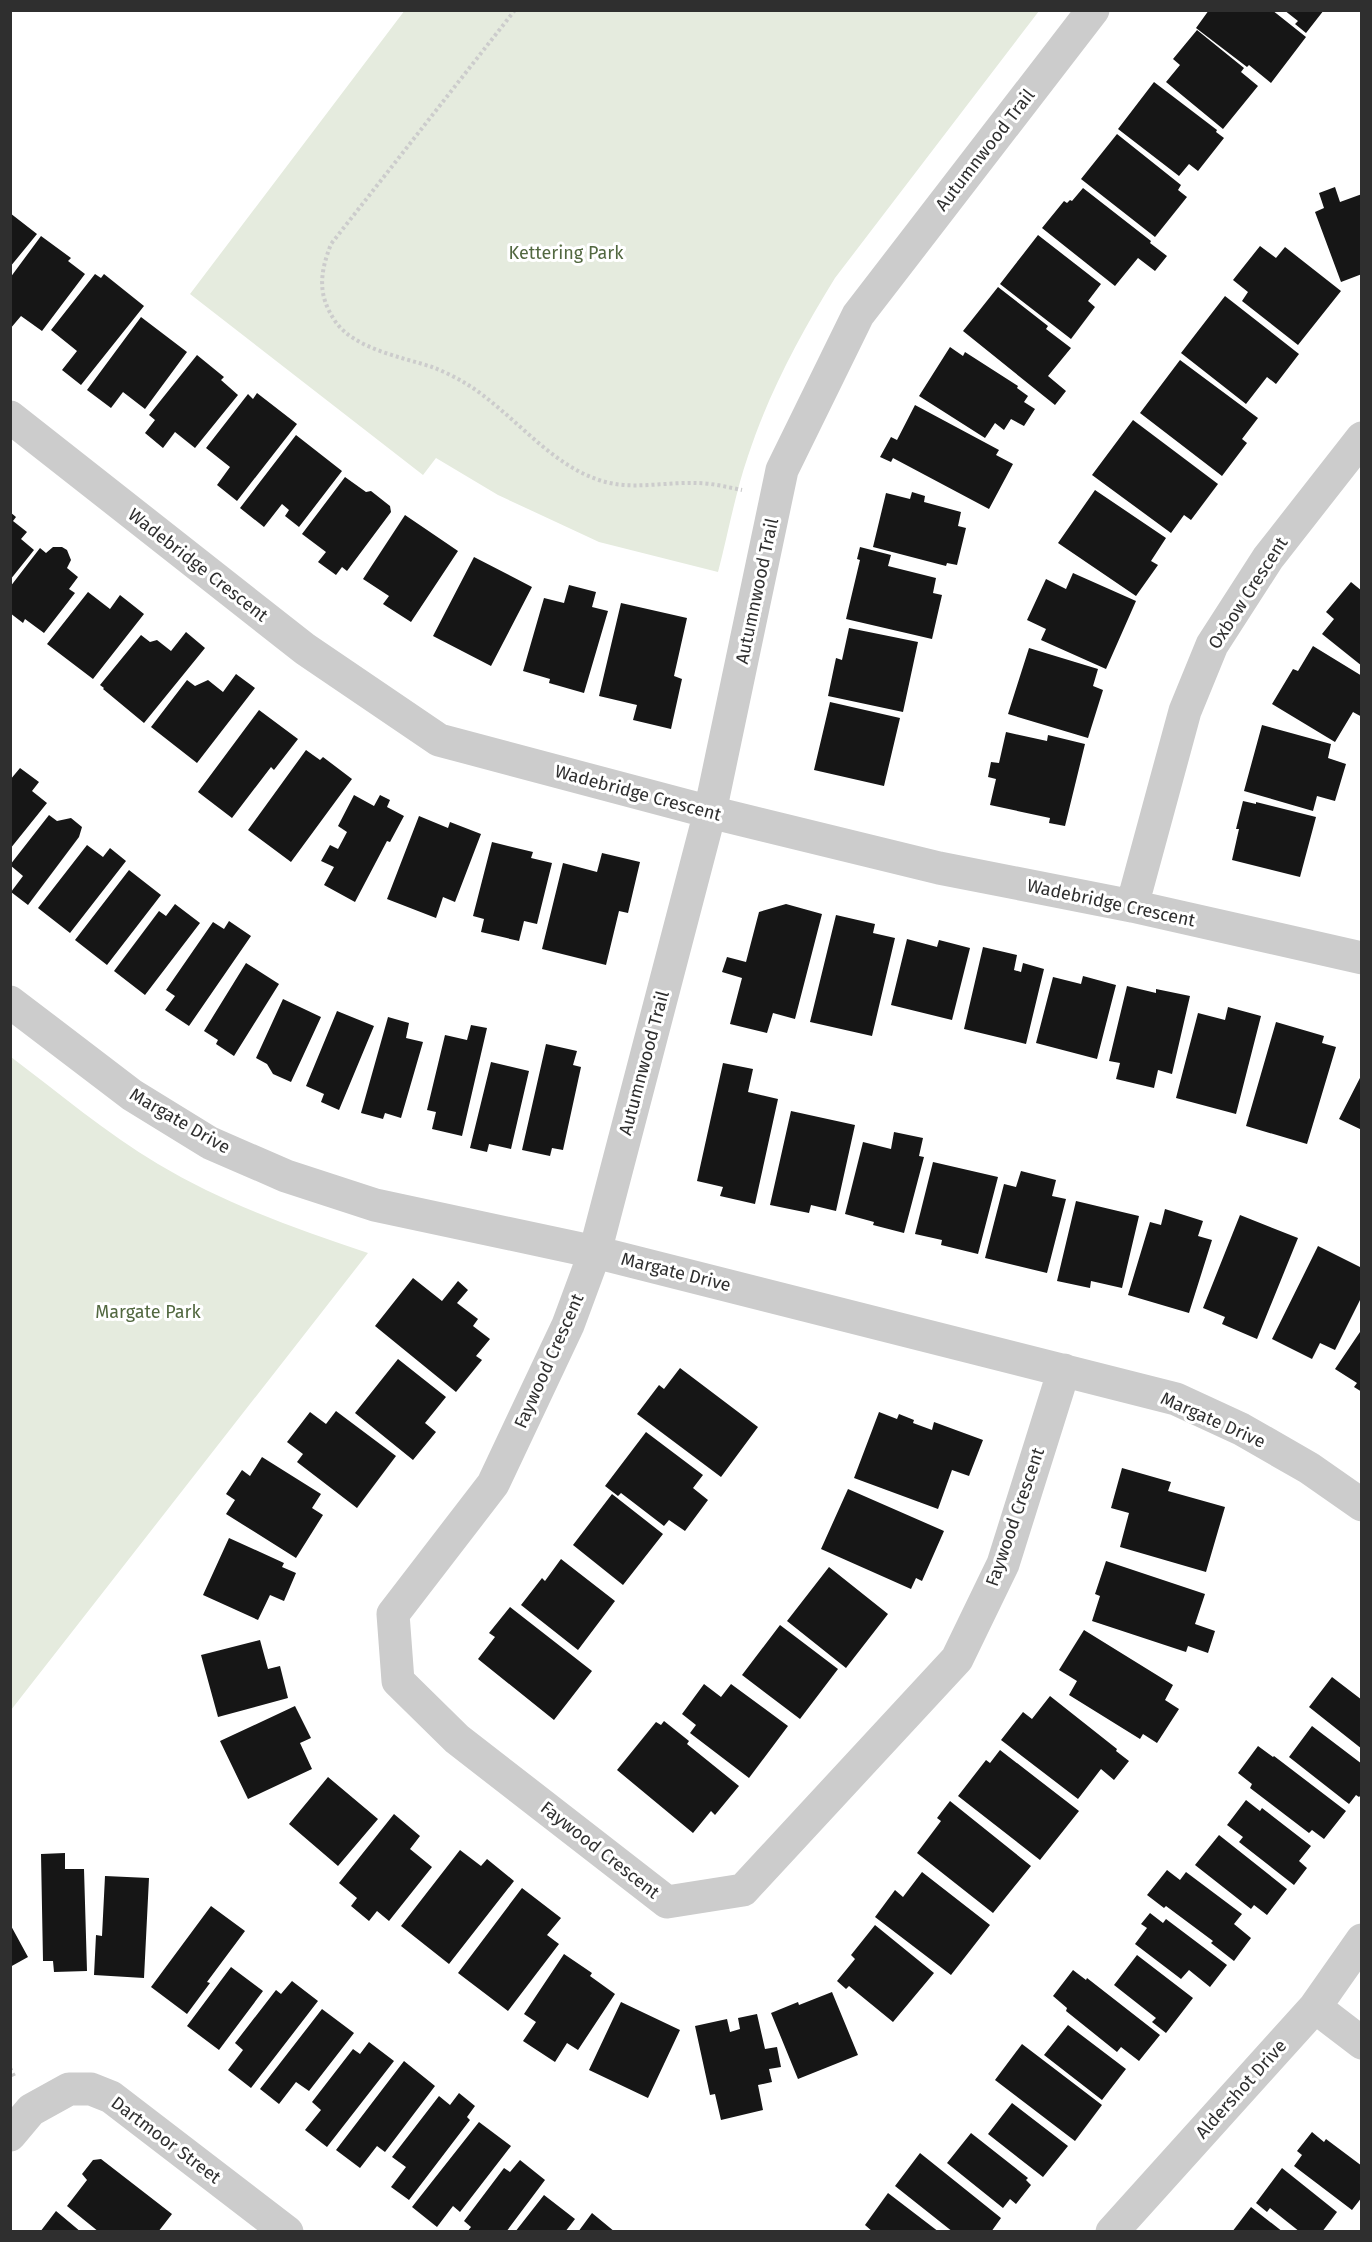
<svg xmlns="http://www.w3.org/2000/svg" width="1372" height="2242" font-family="'Fira Sans',sans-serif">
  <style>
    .green { fill: #e5ebde }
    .building { fill: #161616 }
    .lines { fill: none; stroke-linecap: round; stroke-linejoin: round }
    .path { stroke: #ccc; stroke-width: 4; stroke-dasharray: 3 3; stroke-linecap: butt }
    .street { stroke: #ccc; stroke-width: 33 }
    .labels { text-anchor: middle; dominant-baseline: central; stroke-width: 6; stroke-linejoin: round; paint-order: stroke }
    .street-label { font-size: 18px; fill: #2f2f2f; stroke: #fff }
    .park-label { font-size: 18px; fill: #526840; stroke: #fff }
  </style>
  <rect width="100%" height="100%" fill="#fff"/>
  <path class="green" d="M405,10L1039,11L835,278C800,335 769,392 748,456C735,494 728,534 718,572L599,542L498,495L436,458L423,475L190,294Z
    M11,1057C59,1093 106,1133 158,1164C223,1203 296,1229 368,1253L11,1710Z"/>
  <path class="building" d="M1209,10H1272L1306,37L1271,83L1249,65L1247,67L1196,28Z
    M1284,10H1324L1306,33L1295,24L1298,21Z
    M1197,30L1244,68L1241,72L1258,86L1223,129L1166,82L1180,65L1173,59Z
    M1154,82L1217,130L1216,132L1224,138L1198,171L1189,164L1179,176L1118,129Z
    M1117,134L1181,185L1178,190L1187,197L1155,237L1081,179Z
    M1335,187L1340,202L1362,194V274L1341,282L1315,212L1324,208L1319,193Z
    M1083,188L1151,241L1150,243L1167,256L1155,271L1138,258L1115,286L1042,228L1064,201L1067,203L1070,200L1072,201Z
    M10,213L37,234L10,267Z
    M1038,235L1101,284L1088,301L1095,307L1071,339L1000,284Z
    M41,236L71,258L68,261L85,274L42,331L21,316L10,329V278Z
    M1260,246L1276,258L1285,247L1341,291L1298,345L1242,301L1248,292L1233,280Z
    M95,274L101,278L104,274L144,306L81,385L62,370L77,351L51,330Z
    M998,287L1048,326L1046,329L1071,348L1048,376L1066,391L1055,405L963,331Z
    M1225,296L1299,354L1276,384L1267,377L1246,404L1181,353Z
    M141,317L187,352L145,409L123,392L111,408L87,390Z
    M950,347L963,356L965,352L1018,386L1017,388L1028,396L1024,402L1035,409L1024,426L1011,419L1004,430L995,423L985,438L919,396Z
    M197,355L224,377L221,380L238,395L195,448L175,432L163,448L145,433L155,420L149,415Z
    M1180,360L1258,418L1242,439L1247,443L1222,476L1140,413Z
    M257,393L297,424L237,501L217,485L230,467L206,448L248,394L253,399Z
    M915,405L999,450L996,455L1013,464L989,509L893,458L891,462L880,457L891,437L897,440Z
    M1133,420L1218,484L1191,520L1184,515L1171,533L1092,475Z
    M296,435L342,471L299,527L285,516L289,510L282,504L264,527L240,508Z
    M345,477L366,492L371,491L390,506L391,512L347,571L342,567L336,575L318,562L326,552L302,534Z
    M1095,490L1166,538L1151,561L1158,565L1136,596L1058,543Z
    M912,492L925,496L924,502L961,512L958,526L966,528L957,565L947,563L946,566L873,547L886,493L910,499Z
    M10,512L16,517L13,521L27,532L21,539L34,550L10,580Z
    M405,515L458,551L411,622L383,604L389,596L363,579Z
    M53,547H62L67,550L71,560L67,568L78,577L69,589L75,593L44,633L25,619L23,623L10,613V587L40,548L46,553Z
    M860,547L891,555L888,566L936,578L933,593L942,595L932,639L846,619L860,560L857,559Z
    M474,557L532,587L491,666L433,636Z
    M1073,573L1136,601L1106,669L1041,640L1046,629L1027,620L1046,579L1066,589Z
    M1351,582L1362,591V666L1322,634L1334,619L1326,612Z
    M569,585L596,592L592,607L608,611L584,693L549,683L550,679L523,671L544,598L564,603Z
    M88,592L110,609L120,595L144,614L93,679L47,644Z
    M621,603L687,618L674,676L682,679L671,729L633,720L637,705L599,696Z
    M849,628L918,642L903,712L828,696L836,658L842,660Z
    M186,632L205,648L144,723L103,689L104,688L100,685L141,635L150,642L157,640L171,651Z
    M1313,646L1362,676V717L1353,712L1335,742L1272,704L1293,669L1298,671Z
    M1029,648L1098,669L1093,686L1103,690L1088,738L1008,714Z
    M236,674L255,688L197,763L151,727L187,680L195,686L208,680L223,692Z
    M830,702L900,718L884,786L814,770Z
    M259,710L298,739L274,770L271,767L232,818L198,792Z
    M1262,725L1331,744L1328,758L1346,764L1335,801L1317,796L1313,811L1244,791Z
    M1006,732L1047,741L1048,735L1085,744L1065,826L1049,823L1050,818L990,805L996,779L988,777L991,762L999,763Z
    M306,750L320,760L323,757L352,779L291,862L248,830Z
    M20,768L39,782L32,791L47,803L10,849V780Z
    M354,795L374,806L380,795L390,800L387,807L404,816L390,842L387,841L355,902L324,885L334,867L321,861L330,845L338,849L347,832L338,826Z
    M1243,801L1256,804V802L1316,817L1300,877L1232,860L1239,829H1236Z
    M49,815L57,821L71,818L82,827L79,837L28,905L11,892L23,876L10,865Z
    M419,816L448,828L450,822L481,834L455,902L443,897L436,918L387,899Z
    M492,842L533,852L531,858L552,863L537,924L524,921L519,941L481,932L484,919L473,916Z
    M87,845L103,857L110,848L126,861L70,933L38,908Z
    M602,853L640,862L628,913L619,911L606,965L542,949L563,863L597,872Z
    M129,870L161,895L107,965L75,940Z
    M175,904L200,923L145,995L114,971L159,911L166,916Z
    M786,904L822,914L795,1019L773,1013L767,1033L730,1024L742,978L722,972L727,957L746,962L759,912Z
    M836,915L875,924L873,933L895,938L872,1036L810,1022Z
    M229,921L251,936L189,1026L165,1010L175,996L166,990L213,922L224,929Z
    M907,939L937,947L939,940L970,948L952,1020L891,1005Z
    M983,947L1017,955L1014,970L1021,972L1023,963L1044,969L1026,1044L964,1029Z
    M246,963L279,984L234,1056L216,1044L218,1040L204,1031Z
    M1083,976L1116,985L1097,1059L1036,1043L1053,977L1081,984Z
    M1127,986L1156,993V989L1190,996L1172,1074L1158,1070L1154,1088L1116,1079L1120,1063L1109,1061Z
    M283,999L321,1017L291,1082L273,1074L267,1064L256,1058Z
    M1228,1007L1261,1016L1236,1114L1176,1098L1198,1013L1225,1020Z
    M337,1011L374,1026L339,1110L321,1102L324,1094L306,1086Z
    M388,1017L409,1023L406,1038L423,1042L401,1118L385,1113L383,1119L361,1113Z
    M1276,1022L1324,1036L1322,1043L1336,1047L1307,1144L1246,1126Z
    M471,1025L487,1028L462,1136L432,1129L436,1112L427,1110L445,1035L467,1040Z
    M546,1044L577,1051L573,1065L581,1067L563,1150L552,1148L550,1156L522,1150Z
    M491,1062L529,1071L511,1149L489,1144L487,1152L470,1148Z
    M723,1063L753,1069L748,1092L778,1099L755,1204L720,1196L723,1187L697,1181Z
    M1362,1074V1130L1339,1119Z
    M791,1111L855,1125L836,1211L811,1205L809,1213L770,1205Z
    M894,1132L923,1138L919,1156L924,1157L904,1233L873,1225L874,1222L845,1214L863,1142L891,1149Z
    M933,1162L998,1177L978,1254L941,1245L942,1240L915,1234Z
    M1021,1171L1056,1180L1052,1196L1066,1199L1047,1273L985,1258L1004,1184L1016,1187Z
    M1076,1201L1139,1216L1122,1288L1091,1281L1090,1288L1057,1281Z
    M1165,1209L1203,1221L1198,1236L1212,1240L1189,1313L1128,1295L1150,1222L1161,1225Z
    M1240,1215L1298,1238L1257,1339L1222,1324L1225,1317L1203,1308Z
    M1318,1246L1362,1268V1296L1335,1350L1320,1343L1312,1359L1272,1339Z
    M413,1278L442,1301L458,1281L468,1290L457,1303L478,1319L473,1326L490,1339L476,1356L482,1360L456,1392L375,1326Z
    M1362,1329V1392L1354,1387L1357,1383L1335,1369Z
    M398,1359L446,1397L425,1423L436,1432L413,1460L355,1413Z
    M680,1368L758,1427L721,1477L637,1414L659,1385L664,1389Z
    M336,1411L396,1456L357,1508L297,1462L303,1454L287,1442L310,1412L326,1424Z
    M879,1412L897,1419L899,1414L914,1420L913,1423L932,1430L934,1422L983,1440L969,1476L952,1470L938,1509L854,1478Z
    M646,1432L703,1475L693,1488L708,1500L685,1531L669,1520L664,1526L621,1493L618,1496L605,1486Z
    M262,1457L321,1494L312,1508L323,1515L296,1558L226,1514L235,1500L226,1494L242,1470L250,1476Z
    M1122,1468L1171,1482L1168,1491L1225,1507L1206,1572L1120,1547L1129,1513L1111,1508Z
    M848,1489L944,1531L922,1581L916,1578L911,1589L821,1549Z
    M612,1494L663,1534L623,1585L573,1545Z
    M229,1538L284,1563L282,1567L296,1573L284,1601L270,1595L258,1620L203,1595Z
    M561,1559L615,1601L578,1650L521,1605L542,1578L545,1581Z
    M1106,1561L1205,1594L1195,1624L1215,1631L1208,1653L1188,1646L1186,1652L1092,1621L1100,1596L1095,1594Z
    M829,1567L888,1614L846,1668L787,1621Z
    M510,1607L592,1671L554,1720L478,1659L495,1637L489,1633Z
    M780,1625L838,1669L800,1719L742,1675Z
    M1084,1630L1173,1685L1165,1700L1179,1709L1157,1743L1143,1734L1140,1739L1069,1695L1077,1681L1059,1670Z
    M260,1640L268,1669L280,1666L288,1698L218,1717L201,1655Z
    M1332,1677L1362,1700V1749L1309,1707Z
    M704,1684L721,1697L731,1684L788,1726L749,1778L690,1733L696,1725L682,1714Z
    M1050,1696L1117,1749L1116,1751L1129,1761L1114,1780L1101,1769L1078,1799L1001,1740L1023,1712L1032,1719Z
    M295,1706L311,1738L300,1743L312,1769L248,1799L220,1741Z
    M664,1721L689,1741L687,1744L739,1786L715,1815L711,1811L693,1833L617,1770L656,1722L661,1725Z
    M1312,1726L1362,1764V1794L1359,1797L1356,1795L1349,1804L1289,1757Z
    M1258,1746L1273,1757L1274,1756L1346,1811L1324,1839L1312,1830L1309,1833L1250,1788L1252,1784L1238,1773Z
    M1000,1750L1079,1811L1040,1860L958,1796L986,1760L990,1763Z
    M328,1777L378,1819L338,1866L289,1824Z
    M1246,1800L1260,1811L1262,1808L1311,1846L1299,1861L1307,1868L1294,1885L1239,1842L1243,1837L1227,1825Z
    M950,1801L1031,1866L993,1913L917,1853L941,1821L937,1818Z
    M394,1814L420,1836L410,1849L432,1867L389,1921L377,1911L369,1921L351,1906L357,1898L339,1883Z
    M1219,1835L1287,1889L1267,1915L1254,1905L1251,1909L1195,1865Z
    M460,1850L481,1866L487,1859L514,1881L449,1964L401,1926Z
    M65,1853V1869H84L87,1971L54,1972L53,1961H43L41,1854Z
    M1167,1870L1180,1880L1186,1872L1242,1914L1234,1924L1251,1938L1234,1961L1211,1943L1213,1941L1166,1906L1164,1908L1147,1895Z
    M922,1872L990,1925L951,1975L875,1917L895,1890L903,1897Z
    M105,1876L149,1878L144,1978L94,1975L96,1935L102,1936Z
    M522,1888L561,1918L547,1935L559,1944L508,2011L458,1973Z
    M211,1906L245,1931L207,1982L210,1983L187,2014L151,1987Z
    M1150,1913L1163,1923L1166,1919L1227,1965L1210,1987L1189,1970L1181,1979L1135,1944L1147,1928L1141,1924Z
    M10,1924L28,1957L10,1967Z
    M875,1925L934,1973L893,2022L849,1986L846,1989L837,1981L855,1959L851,1955Z
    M564,1954L592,1973L590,1976L615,1994L578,2050L567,2043L555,2062L523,2041L536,2022L524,2014Z
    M1137,1955L1193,1998L1166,2033L1152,2022L1156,2018L1114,1985Z
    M231,1967L263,1991L219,2050L187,2026Z
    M1073,1970L1086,1980L1087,1978L1160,2035L1139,2061L1121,2047L1117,2052L1066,2011L1067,2008L1053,1996Z
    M292,1981L318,2001L251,2088L228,2070L243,2050L235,2043L276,1990L281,1994Z
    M832,1992L858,2055L798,2079L771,2013L798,2002L799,2005Z
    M621,2002L680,2030L648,2098L589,2070Z
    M322,2009L354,2033L309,2091L296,2082L279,2104L260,2089Z
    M757,2014L765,2049L777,2047L781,2067L769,2069L772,2082L758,2085L763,2110L721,2120L715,2094L710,2095L695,2026L727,2019L730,2032L740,2029L738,2018Z
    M1068,2025L1126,2069L1102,2100L1044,2055Z
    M369,2042L394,2061L327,2147L305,2130L321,2110L312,2102L353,2049L360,2054Z
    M1022,2044L1102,2105L1075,2141L995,2080Z
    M404,2061L435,2086L385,2152L377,2146L360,2168L336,2150Z
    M459,2093L475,2106L467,2117L470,2120L409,2200L391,2187L406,2167L392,2157L439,2096L450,2105Z
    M1012,2103L1068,2146L1043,2177L988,2134Z
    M479,2122L511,2146L460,2212L453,2206L437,2227L412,2207Z
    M1312,2132L1324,2142L1326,2139L1362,2166V2197L1352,2210L1294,2166L1302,2155L1297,2151Z
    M971,2133L1028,2178L1026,2180L1031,2185L1016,2204L1010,2199L1003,2208L947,2163Z
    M920,2153L1001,2218L991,2232H953L895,2186Z
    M101,2159L172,2214L158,2232H99L67,2206L87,2180L82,2174L93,2160Z
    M520,2160L545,2180L506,2232H467L471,2227L464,2221L504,2168L510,2172Z
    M1282,2168L1337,2212L1322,2232H1300L1270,2208L1267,2212L1256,2203Z
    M888,2193L939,2232H873L865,2225Z
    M544,2195L575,2219L565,2232H515Z
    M1251,2207L1283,2232H1232Z
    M56,2211L81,2232H40Z
    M592,2213L615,2232H578Z"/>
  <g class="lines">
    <path class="path" d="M515,10L331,244C320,273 317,294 335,321C354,349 402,357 432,367C443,371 455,377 465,383C515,413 555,474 615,484C640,488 671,482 697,483C711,483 727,487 742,490
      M10,2068L15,2078"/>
    <path class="street" d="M10,417L305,649L439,740L710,812L939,868L1132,906L1362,958
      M1132,906L1185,711L1212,645L1268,558L1362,438
      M10,1002L132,1095L210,1143L286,1176L375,1205L595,1252L1176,1399L1241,1429L1309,1468L1362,1505
      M1064,1370L1003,1564L957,1659L743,1890L667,1902L457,1739L398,1681L393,1614L493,1484L568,1325L595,1252L710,812L782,470L858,315L1093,10
      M1315,2007L1362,2043
      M10,2135L31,2110L69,2089H91L111,2097L287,2232
      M1112,2232L1315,2007L1362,1940"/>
  </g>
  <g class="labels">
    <g class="street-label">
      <text transform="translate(985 150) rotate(-52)">Autumnwood Trail</text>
      <text transform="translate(198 565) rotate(38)">Wadebridge Crescent</text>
      <text transform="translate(757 591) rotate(-78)">Autumnwood Trail</text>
      <text transform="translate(1248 593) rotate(-57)">Oxbow Crescent</text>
      <text transform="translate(638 793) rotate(15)">Wadebridge Crescent</text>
      <text transform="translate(1111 903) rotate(12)">Wadebridge Crescent</text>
      <text transform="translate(644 1063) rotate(-75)">Autumnwood Trail</text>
      <text transform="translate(180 1121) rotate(30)">Margate Drive</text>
      <text transform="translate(676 1272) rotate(14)">Margate Drive</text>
      <text transform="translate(549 1361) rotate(-66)">Faywood Crescent</text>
      <text transform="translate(1213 1420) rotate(24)">Margate Drive</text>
      <text transform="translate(1015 1517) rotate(-71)">Faywood Crescent</text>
      <text transform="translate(600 1850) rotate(38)">Faywood Crescent</text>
      <text transform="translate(1241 2089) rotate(-48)">Aldershot Drive</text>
      <text transform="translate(166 2140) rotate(37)">Dartmoor Street</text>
    </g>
    <g class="park-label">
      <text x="566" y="253">Kettering Park</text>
      <text x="148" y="1312">Margate Park</text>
    </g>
  </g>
  <rect width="1372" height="2242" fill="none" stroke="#2f2f2f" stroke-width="24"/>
</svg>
